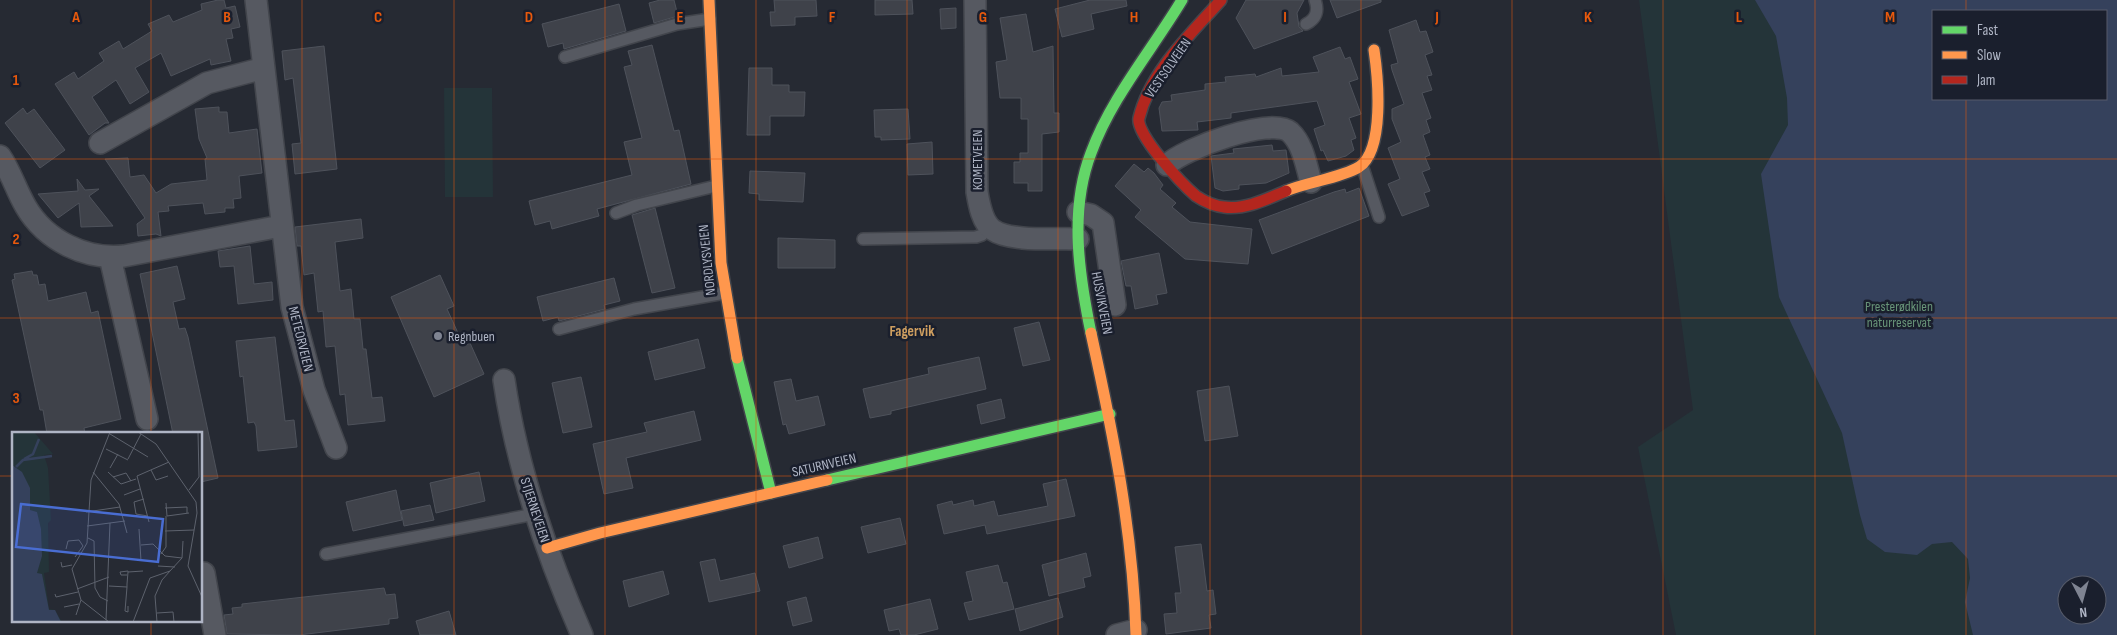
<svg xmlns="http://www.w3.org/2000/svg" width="2117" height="635" font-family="'Sofia Sans Condensed',sans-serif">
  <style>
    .green { fill: #243439; fill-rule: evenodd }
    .water { fill: #35415c; fill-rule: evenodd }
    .building { fill: #3f424a; stroke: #4e525b }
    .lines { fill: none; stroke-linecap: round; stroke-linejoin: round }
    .lane-casing { stroke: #42454c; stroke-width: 14 }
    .street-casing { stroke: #42454c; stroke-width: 24 }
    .fast-casing { stroke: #42454c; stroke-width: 14 }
    .slow-casing { stroke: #42454c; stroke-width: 14 }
    .jam-casing { stroke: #42454c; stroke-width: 14 }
    .lane { stroke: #565961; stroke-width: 11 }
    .street { stroke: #565961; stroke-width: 21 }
    .fast { stroke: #63d668; stroke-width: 11 }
    .slow { stroke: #ff974d; stroke-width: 11 }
    .jam { stroke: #b3261e; stroke-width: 11 }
    .grid { fill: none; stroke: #e8590c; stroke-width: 1; stroke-opacity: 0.55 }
    .poi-dot { fill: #7f8492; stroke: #1a1f2d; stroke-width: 2 }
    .labels { text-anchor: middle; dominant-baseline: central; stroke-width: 5; stroke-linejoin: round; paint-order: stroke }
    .street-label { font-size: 14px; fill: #afb5c5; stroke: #1a1f2d }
    .park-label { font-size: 14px; fill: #689478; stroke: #1a1f2d }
    .poi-label { font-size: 14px; fill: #afb5c5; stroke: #1a1f2d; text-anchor: start }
    .neighbourhood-label { font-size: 15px; font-weight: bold; fill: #cf9f60; stroke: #1a1f2d }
    .inset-river { fill: none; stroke: #35415c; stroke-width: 2.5 }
    .inset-road { fill: none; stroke: #5d626d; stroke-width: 1 }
    .view { fill: #496dd2; fill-opacity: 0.15; stroke: #496dd2; stroke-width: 2.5 }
    .inset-edge { fill: none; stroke: #afb5c5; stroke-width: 2.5 }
    .grid-label { font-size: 16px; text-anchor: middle; font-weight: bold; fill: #e8590c; stroke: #1a1f2d; stroke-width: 5; stroke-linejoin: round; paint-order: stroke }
  </style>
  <rect width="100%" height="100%" fill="#262a33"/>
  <path class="green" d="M1639,0H2117V635H1676L1638,447L1693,410ZM1933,11H2106V99H1933ZM2067,585H2097V615H2067Z
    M444,88H492L493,197H445Z"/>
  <path class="water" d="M1755,0H2117V635H1973L1965,602L1970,578L1968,559L1952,542L1932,544L1917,555L1885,552L1867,539L1860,515L1842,433L1779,297L1761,174L1788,125L1787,98L1776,36ZM1933,11H2106V99H1933ZM2067,585H2097V615H2067Z"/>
  <path class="building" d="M218,0H224L226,8L235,6L240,27L231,29L233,38L226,39L231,61L211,65L210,59L171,76L161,53L135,68L149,92L130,104L116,80L92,97L109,123H105L89,135L55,84L74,72L78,79L104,61L99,53L119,41L123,49L152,31L148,24L169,15L173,22L202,10L201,4Z
    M660,0H674L678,16L654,23L649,3Z
    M774,0H816L817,16L795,17V25L771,26L770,12H775Z
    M875,0H912L913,14L875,15Z
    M1090,0H1126L1127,6L1091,14L1094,29L1062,37L1055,9Z
    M1246,0H1304L1297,13L1299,27L1303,31L1254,49L1236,18Z
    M1330,0H1381V2L1337,18Z
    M619,4L626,31L564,49L563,43L548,47L542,24Z
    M956,8V28L941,29L940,9Z
    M1026,14L1033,52L1053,46L1054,113H1059V132L1042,134V191H1028V183H1014V162H1020V153H1028V119H1021V98H1000L996,62L1007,60L1000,18Z
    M1416,20L1420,32L1426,31L1433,52L1425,55L1432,75L1427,76L1432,90L1422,93L1431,118L1426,120L1430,132L1423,135L1430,155L1425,157L1430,169L1422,172L1430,191L1424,193L1429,206L1402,216L1388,184L1400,179L1388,148L1401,142L1392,119V109L1404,104L1392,70L1391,65L1398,63L1389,30Z
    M652,45L674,131L679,130L691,184L597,209L599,216L552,229L550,221L535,225L529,201L632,175L624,142L642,138L624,67L632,65L628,51Z
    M324,46L337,169L295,174L292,144L301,143L293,78L285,80L282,51Z
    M1340,47L1345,59L1350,57L1358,79L1349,82L1361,114L1349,118L1356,138L1351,140L1354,150L1346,156L1328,161L1323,150L1321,151L1314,129L1325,125L1317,101L1231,113V118L1197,122L1198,130L1162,131L1159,108L1162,102L1172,101L1171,95L1205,90V84L1226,82L1225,77L1255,74L1256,77L1281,68L1282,76L1319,72L1313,57Z
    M749,68H772V85H789V92H805L804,116H770V135H747Z
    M219,107V112H227L229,133L257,129L262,173L239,176L241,198L233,199L234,208H225V212L205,214L203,203L168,206L169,211L158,212L161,236L156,234L138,236L137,224L145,218L105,159L128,158L130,177L144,175L156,193L171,184L207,180L205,159L207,158L199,139L195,109Z
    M23,108L27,114L34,109L65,150L40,168L5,123Z
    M908,109L910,139L881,140V137H875L874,110Z
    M932,142L933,174L908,175L907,144Z
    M1272,145L1273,151L1286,150L1289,173L1266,183L1239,185V189L1223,191L1215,188L1211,156L1234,153L1233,149Z
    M1134,164L1144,172L1148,168L1154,173L1163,185L1160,189L1176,203L1172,207L1190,222L1252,229L1248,264L1185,259L1135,217L1141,210L1115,186Z
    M750,171L805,173L803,202L759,200V194L749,193Z
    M77,179L85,190L99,189L89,196L113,226L81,227L79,203L58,218L38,194L78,191Z
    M1359,188L1369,216L1272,254L1259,220L1334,192L1345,189L1346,193Z
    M655,208L675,288L652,293L632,215Z
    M361,219L363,238L335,242L340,291L351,289L354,319H360L363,349H366L372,398L382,397L385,421L348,425L345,394L340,395L335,346L326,347L323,311L318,312L314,273L304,275L301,246H297L295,227Z
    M778,238L835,240V268H778Z
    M250,246L254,284L272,282L273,300L238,304L234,266L220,267L218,251Z
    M1159,253L1167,293L1156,295L1158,304L1135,309L1131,286H1126L1121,261Z
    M177,266L185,299L173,302L179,329L185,328L188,337L218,478L201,482V434H173L140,274Z
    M32,271L33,275H37L39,285L45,284L48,301L86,292L91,313L98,311L121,419L84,428L85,434H47L43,410H40L12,280L15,279L14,274Z
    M440,275L454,306L447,309L464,346L470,343L484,374L434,397L391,297Z
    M614,278L620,301L604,305L605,309L559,321L558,317L543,321L537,297Z
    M1039,322L1050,360L1023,366L1014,328Z
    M275,337L285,421L294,420L297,447L258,451L256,426L254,422L248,423L243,376L240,377L236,341Z
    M698,339L705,368L655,380L648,352Z
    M979,357L986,389L891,411V414L870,418L863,389L929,374L928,368Z
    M581,377L592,427L563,433L552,383Z
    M791,379L796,401L818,396L825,425L789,434L786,424L783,425L774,382Z
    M1229,386L1238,436L1205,441L1197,391Z
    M1001,399L1005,418L981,424L977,405Z
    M694,411L701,440L626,458L633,488L604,494L593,444L647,432L644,423Z
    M479,472L485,501L436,513L430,483Z
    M1066,479L1075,516L987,534L985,525L944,534L937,505L952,501L953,505L973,500L974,506L994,501L998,516L1048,506L1043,484Z
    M396,490L402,520L353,531L346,502Z
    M430,505L434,520L404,526L401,511Z
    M900,518L906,544L868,553L861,527Z
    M818,537L823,558L789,568L783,546Z
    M1201,544L1207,591L1213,590L1216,614L1209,615L1211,628L1166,634L1164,614L1177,613L1175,593H1181L1175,547Z
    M1086,553L1091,576L1083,578L1085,587L1049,596L1042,565Z
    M715,559L720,581L755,573L760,591L709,602L700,562Z
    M998,565L1003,583L1007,582L1014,609L969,620L964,603L973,601L966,572Z
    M663,571L669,594L629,607L623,581Z
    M384,588L386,595L395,594L398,618L389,619V624L299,635L227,634L224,615L233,614L232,608L242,607V604Z
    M806,597L812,621L793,626L787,602Z
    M1058,598L1063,617L1020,631L1015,609Z
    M930,599L938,629L914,635H901L899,629L889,631L884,610Z
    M449,611L456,635H420L416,621Z"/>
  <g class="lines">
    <defs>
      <path id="lane" d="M1306,24C1316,19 1319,11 1315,0
        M565,57L677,24L710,19
        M1362,165L1379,217
        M616,213L637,205L716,186
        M863,239L976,237L982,235L989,226
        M559,329L634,309L725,293
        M326,554L535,514"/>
      <path id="street" d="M256,0L292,307L314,390L336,448
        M975,0L977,192C979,204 982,223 993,230C1010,242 1057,238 1078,239
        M100,143L207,83L264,68
        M0,156C11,172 16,190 26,207C46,241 86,260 124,256L281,226
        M1167,165C1183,149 1271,116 1290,132C1303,144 1306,165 1311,182
        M1078,212L1091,215L1103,223L1115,305
        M110,257L147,419
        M504,380C517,469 546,553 582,635
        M204,573L215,635
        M1117,635L1136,630"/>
      <path id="fast" d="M1091,333C1079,275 1069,210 1091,153C1111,98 1152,50 1182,0
        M737,358L771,493
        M827,480L1110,414"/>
      <path id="slow" d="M709,0L721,263L737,358
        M1286,191C1307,182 1341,178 1359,167C1385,150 1378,77 1374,50
        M1091,333C1113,433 1133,532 1136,635
        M547,548L600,533L827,480"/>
      <path id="jam" d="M1221,0C1191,34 1150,72 1139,118C1135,134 1183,185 1196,196C1205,202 1214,206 1224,207C1245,210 1267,199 1286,191"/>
    </defs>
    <use href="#lane" class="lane-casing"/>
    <use href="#street" class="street-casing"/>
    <use href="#fast" class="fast-casing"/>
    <use href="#slow" class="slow-casing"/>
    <use href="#jam" class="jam-casing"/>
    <use href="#lane" class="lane"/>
    <use href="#street" class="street"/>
    <use href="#fast" class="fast"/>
    <use href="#slow" class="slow"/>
    <use href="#jam" class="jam"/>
  </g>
  <path class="grid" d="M151,0V434M302,0V635M454,0V635M605,0V635M756,0V635M907,0V635M1058,0V635M1210,0V635M1361,0V635M1512,0V635M1663,0V635M1815,0V635M1966,0V11M1966,99V635M0,159H2117M0,318H2117M0,476H14M201,476H2117M151,621V635"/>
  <circle class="poi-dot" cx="438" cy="336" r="5"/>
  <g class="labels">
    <g class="street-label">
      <text transform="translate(1168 68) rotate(-55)">VESTSOLVEIEN</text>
      <text transform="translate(977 160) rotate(-90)">KOMETVEIEN</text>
      <text transform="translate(707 260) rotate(-96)">NORDLYSVEIEN</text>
      <text transform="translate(1102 303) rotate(79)">HUSVIKVEIEN</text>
      <text transform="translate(301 339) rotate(76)">METEORVEIEN</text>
      <text transform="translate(824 465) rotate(-13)">SATURNVEIEN</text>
      <text transform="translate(535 510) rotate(72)">STJERNEVEIEN</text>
    </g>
    <g class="park-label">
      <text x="1899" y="306">Presterødkilen<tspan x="1899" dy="16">naturreservat</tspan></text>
    </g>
    <g class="poi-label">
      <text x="448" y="336">Regnbuen</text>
    </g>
    <g class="neighbourhood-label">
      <text x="912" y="331">Fagervik</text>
    </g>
  </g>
  <g transform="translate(12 432)">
    <rect width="190" height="190" fill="#262a33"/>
    <path d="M0,0H22L41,22L32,23L36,36L39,88L36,91L37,140L32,141L37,177L43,178L50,190H0Z" fill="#243439"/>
    <path d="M0,33L10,40L18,56V78L25,80L29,97L30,124L25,141L30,142L37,178H43L49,190H0Z" fill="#35415c"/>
    <path class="inset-river" d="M12,27L21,22L27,7M4,35L11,28L40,24"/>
    <path class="inset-road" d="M126,0L144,12L184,70L185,81L176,134L190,165M98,2L136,25M94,17L116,28M116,27L129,2M98,36L106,22M139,38L144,48L156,44M81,40L107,72L115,101M96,40L109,52L124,47M101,45L114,41L119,49M177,58L187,45L186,0M112,63L128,57M132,67L122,70L124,82L136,84M154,71L155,84L177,81M153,76L175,75V81M74,80L108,75M137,90L125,44L157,30M75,94L113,89M127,97L129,129M153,99L182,98M76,106L82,109L83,156L88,165L96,169M129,113L141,112L153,124L170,126M54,117L56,109L67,108L71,114L63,125M149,122L154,115V84M170,126L171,109M49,130L50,135L60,133M146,134L163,135M116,140L131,139M97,154L115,155L113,179L116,180V174M115,155V152L116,140V139L108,140L109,143H115M65,157L97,145M43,162L44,165L66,160M52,175L67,172M145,181L161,180L162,190M64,183L69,168M94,188L98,91M97,190L69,168L60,137L75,111L79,48L98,0M121,190L138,146L158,139L170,126M145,190L143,164L150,148L158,139"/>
    <path class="view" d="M9,72L151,87L146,130L4,115Z"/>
    <rect width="190" height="190" class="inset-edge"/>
  </g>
  <g class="grid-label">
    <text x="76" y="22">A</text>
    <text x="227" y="22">B</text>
    <text x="378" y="22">C</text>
    <text x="529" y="22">D</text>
    <text x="680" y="22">E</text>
    <text x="832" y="22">F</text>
    <text x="983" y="22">G</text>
    <text x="1134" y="22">H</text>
    <text x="1285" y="22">I</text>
    <text x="1437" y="22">J</text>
    <text x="1588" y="22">K</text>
    <text x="1739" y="22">L</text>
    <text x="1890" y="22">M</text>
    <text x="16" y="85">1</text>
    <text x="16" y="244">2</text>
    <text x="16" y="403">3</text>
  </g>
  <rect x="1932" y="10" width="175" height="90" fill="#1a1f2d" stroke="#565b6a"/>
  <rect x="1942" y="26" width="25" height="8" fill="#63d668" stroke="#565b6a"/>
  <text x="1977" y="35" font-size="15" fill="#afb5c5">Fast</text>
  <rect x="1942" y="51" width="25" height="8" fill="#ff974d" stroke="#565b6a"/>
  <text x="1977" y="60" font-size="15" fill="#afb5c5">Slow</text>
  <rect x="1942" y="76" width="25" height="8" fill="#b3261e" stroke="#565b6a"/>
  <text x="1977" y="85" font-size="15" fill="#afb5c5">Jam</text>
  <g transform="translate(2082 600) rotate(174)"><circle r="24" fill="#1a1f2d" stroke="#565b6a"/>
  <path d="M0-4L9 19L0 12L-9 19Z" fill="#7f8492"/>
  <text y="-8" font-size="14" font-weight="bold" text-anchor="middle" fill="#afb5c5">N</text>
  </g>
</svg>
